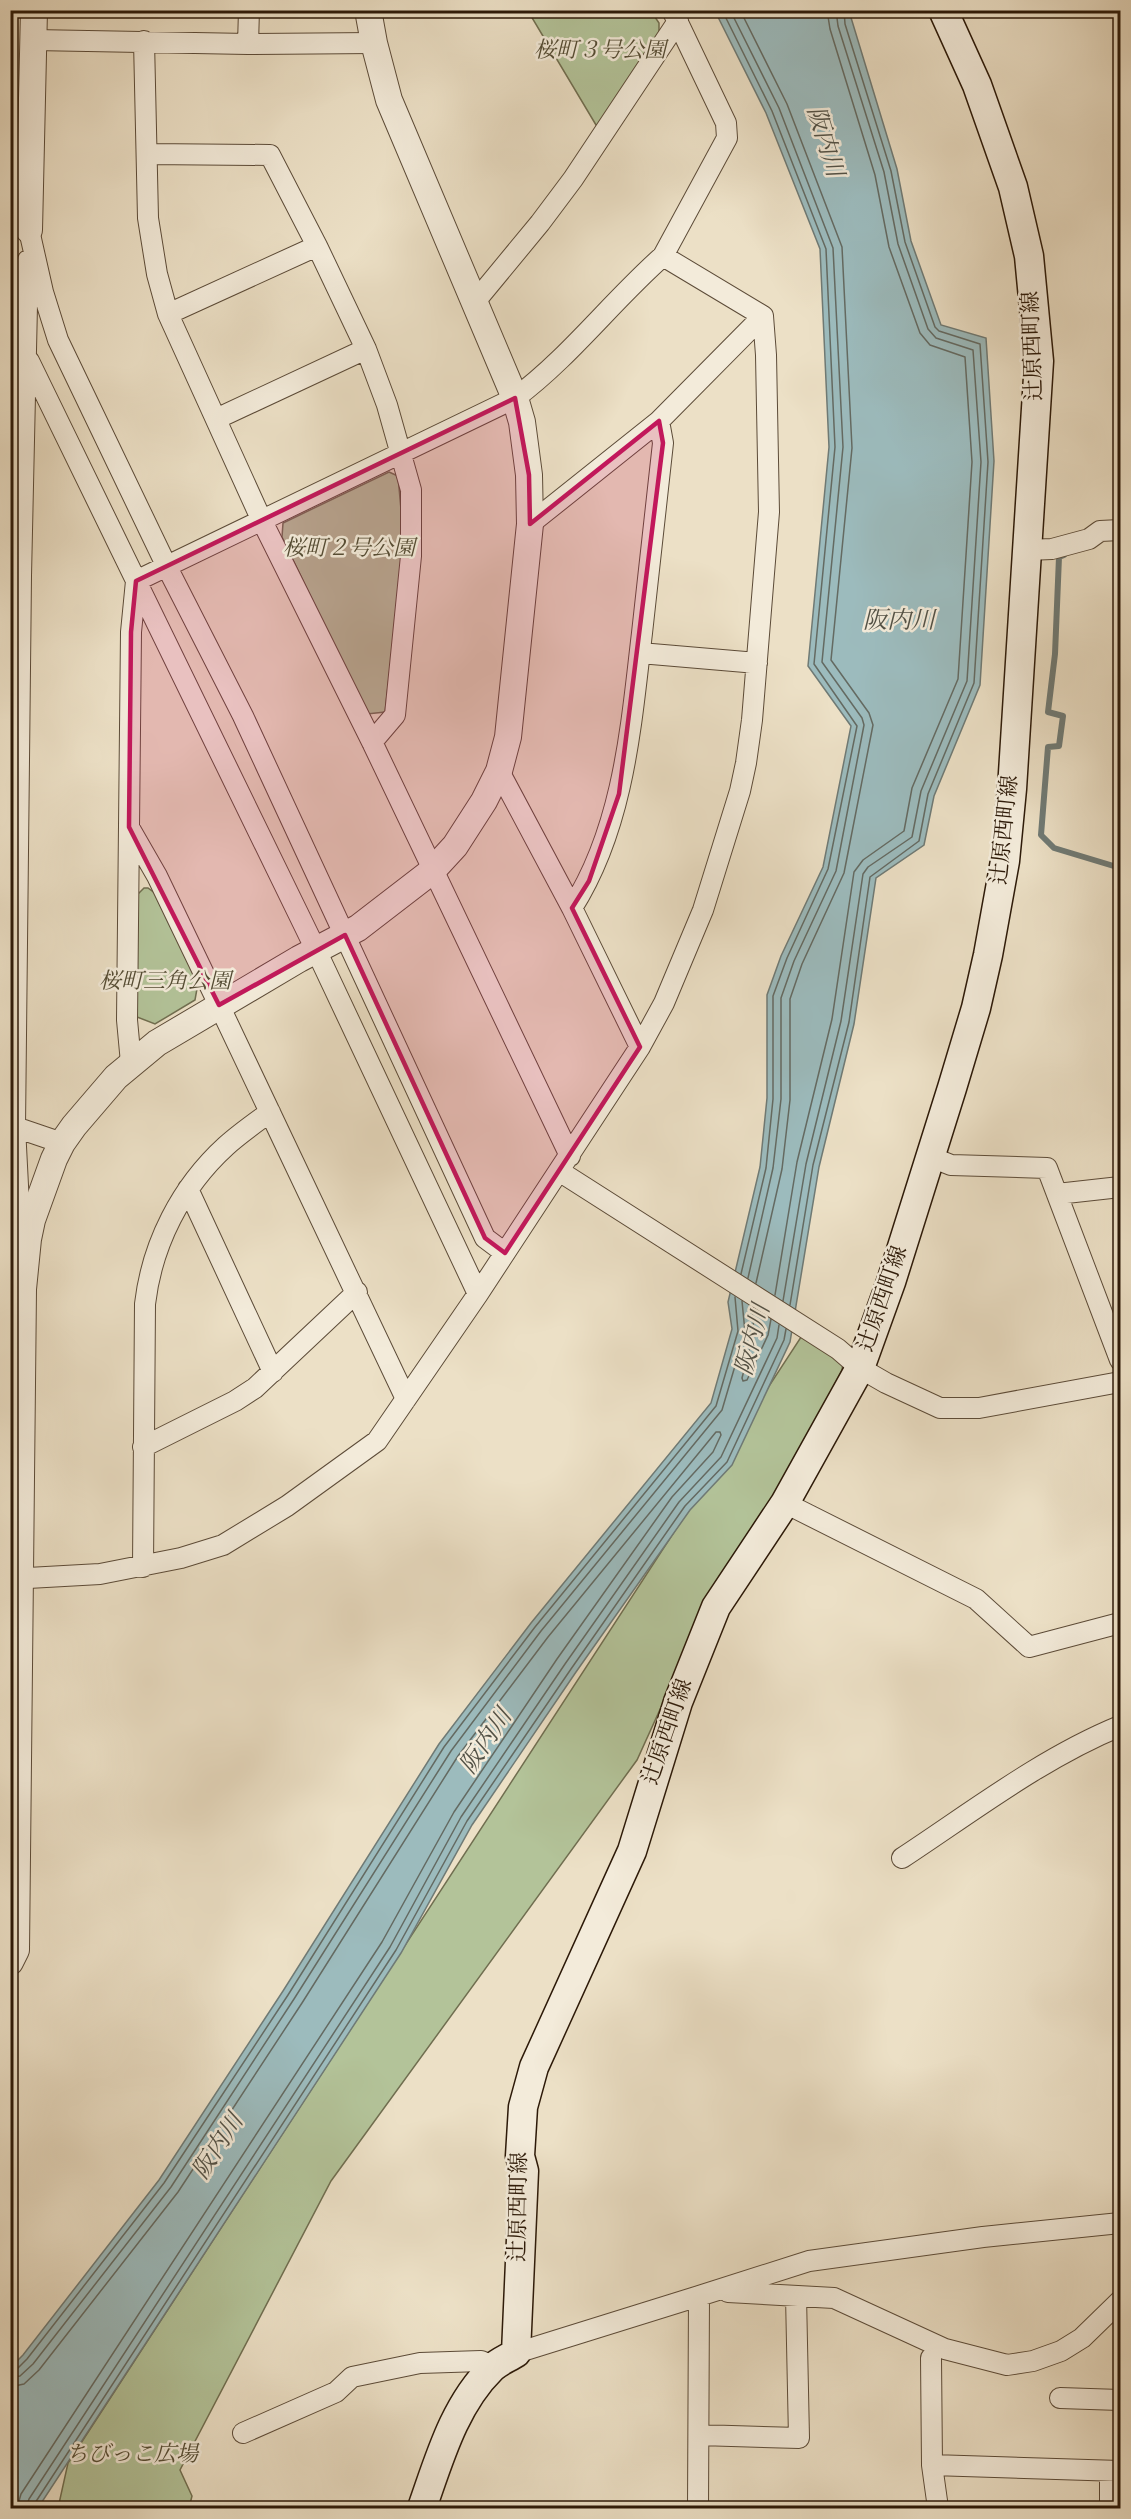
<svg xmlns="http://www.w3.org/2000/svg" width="1131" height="2519" font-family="'Sorts Mill Goudy','Noto Serif JP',serif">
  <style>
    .green { fill: #b3c399; stroke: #706e50; stroke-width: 1.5 }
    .water { fill: #9cbbbd; stroke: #6f7a75; stroke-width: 1.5 }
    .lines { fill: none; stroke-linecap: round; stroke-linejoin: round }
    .shore { stroke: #646a62; stroke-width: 1.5 }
    .stream { stroke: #6f7a75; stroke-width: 6 }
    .minor-casing { stroke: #5c4b38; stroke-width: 22 }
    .tertiary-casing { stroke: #5c4b38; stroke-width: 28 }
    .secondary-casing { stroke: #2c1908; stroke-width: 31 }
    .minor { stroke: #f3ebda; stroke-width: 20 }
    .tertiary { stroke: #f3ebda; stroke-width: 26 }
    .secondary { stroke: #f3ebda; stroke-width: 28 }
    .marked { fill: #c2185b; fill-opacity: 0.2; stroke: #c2185b; stroke-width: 4.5; stroke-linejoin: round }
    .labels { text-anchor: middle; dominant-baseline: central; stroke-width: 5; stroke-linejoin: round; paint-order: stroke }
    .park-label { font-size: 22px; font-style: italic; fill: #544c34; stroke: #f3ebda }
    .street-label { font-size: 22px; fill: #2c1908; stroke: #f3ebda }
    .water-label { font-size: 24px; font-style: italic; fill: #535247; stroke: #f3ebda }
  </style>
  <rect width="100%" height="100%" fill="#ece0c6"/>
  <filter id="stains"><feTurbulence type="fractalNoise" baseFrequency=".00333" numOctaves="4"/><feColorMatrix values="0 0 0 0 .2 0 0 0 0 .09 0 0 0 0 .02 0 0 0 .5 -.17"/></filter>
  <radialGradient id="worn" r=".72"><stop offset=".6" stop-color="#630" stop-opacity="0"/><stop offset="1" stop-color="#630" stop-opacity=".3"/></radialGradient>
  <path class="green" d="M528,11H651L659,23V36L599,130Z
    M10,171H16V307H10Z
    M389,472L398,476L402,521L401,573L385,712L367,714L282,537L283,523Z
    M144,888H148L156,894L198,983L195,1000L155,1024L137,1017V895Z
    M803,1334L843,1362L842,1370L781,1488L687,1650L637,1760L331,2181L180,2470L192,2496L189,2508H58L68,2463Z"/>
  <path class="water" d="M715,11H849L897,169L911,241L941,325L986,338L994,461L980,685L934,796L924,845L876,878L854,1024L819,1167L790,1342L732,1465L690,1510L576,1672L472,1825L401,1953L38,2508H11V2367L23,2355L159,2180L283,1991L439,1744L531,1623L711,1403L732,1329L728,1302L760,1167L767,1098V995L781,956L823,867L851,726L808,666L829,447L820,249L766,113Z"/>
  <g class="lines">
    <path class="shore" d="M722,10L772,111L826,249L835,447L814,664L857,726L828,869L787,958L773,996V1099L766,1168L741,1274
      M730,10L779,108L833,248L843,447L822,662L862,718L864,725L836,871L794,961L781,998V1099L773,1168L748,1278
      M740,10L787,104L842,247L852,448L831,660L869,713L873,725L844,873L802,964L790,999V1100L782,1169L756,1283
      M775,1295L797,1162L832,1019L854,872L863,860L904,831L912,788L958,679L972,462L965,357L930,345L920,333L889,247L875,175L830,29L827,10
      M783,1301L806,1164L841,1021L863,874L868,867L912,837L921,791L967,681L981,462L973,350L936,338L928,329L898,244L884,172L838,26L836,10
      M790,1305L813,1165L849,1022L870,877L919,841L928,794L974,683L988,462L980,344L939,331L935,327L905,242L891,171L845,24L844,10
      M752,1307L754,1332L742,1378L743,1381L747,1380L768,1335L771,1319
      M10,2371L16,2370L27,2359L164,2183L288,1995L444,1747L535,1627L716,1406L738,1331L735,1297
      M10,2378L20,2376L33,2364L171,2187L294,1999L451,1751L541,1631L722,1410L745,1332L742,1301
      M10,2387L24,2384L39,2370L178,2192L302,2003L458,1756L548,1637L716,1432H720L721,1435L713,1452L672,1497L557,1659L454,1812L382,1942L21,2494L17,2508
      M26,2508L29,2499L390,1947L461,1817L565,1664L679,1502L721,1457L777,1338L779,1325
      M34,2508L35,2503L396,1950L467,1821L571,1669L685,1506L727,1462L784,1340L786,1329"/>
    <path class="stream" d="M1064,555L1059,557L1055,654L1048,712L1063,716L1059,746L1048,747L1041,835L1054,848L1117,867L1120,876"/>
    <defs>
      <path id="minor" d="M34,40L248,44L249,10
        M144,41L148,218L157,274L168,314L262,521L372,742L570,1156
        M248,44L374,43
        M147,154L270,155L317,246L366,349L387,405L411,490V556L395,715L372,742
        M29,230L43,292L58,340L167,567L243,716L485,1238L505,1253
        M474,303L540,223L573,179L678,21
        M168,314L317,246
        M29,361L316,950L478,1294
        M216,419L366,349
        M530,524L659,421L763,316
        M1027,550L1052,549L1089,539L1100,531L1120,530
        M640,653L757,663
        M499,771L572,908
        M130,829L157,876L219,1005L406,1399
        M640,1047L572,908C624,826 631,726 642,633C649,570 656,506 663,443L659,421
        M131,1063L127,1020L131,632L136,581L515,398C570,357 612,301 663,256
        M15,1127L62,1143
        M931,1157L951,1165L1047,1168L1120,1360
        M559,1171L838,1349L860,1368L886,1383L940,1408H979L1120,1382
        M188,1189L273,1372
        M1057,1194L1120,1187
        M21,1244L15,1127L21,576L28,260
        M143,1447L235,1401L255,1388L357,1292
        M785,1503L976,1599L1029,1647L1120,1623
        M143,1567L145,1304C152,1244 181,1187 226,1146C239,1134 255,1123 270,1112
        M10,1579L100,1574L181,1558L223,1545L287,1506L377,1441L478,1294L640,1047L664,1003L703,910L740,791L746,763L752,720L769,512L766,355L763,316L663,256L727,138L726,123L672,10
        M902,1858C972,1812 1042,1758 1120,1726
        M728,2292L834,2298L945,2349L1007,2365L1033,2361L1061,2351L1082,2338L1120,2301
        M516,2353L699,2296
        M931,2358L932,2465
        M1060,2398L1120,2400
        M243,2433L336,2392L352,2377L420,2363L481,2361L493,2366
        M699,2435L799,2438L796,2296
        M698,2508L699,2296L809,2261L983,2237L1120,2223
        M938,2508L932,2465L1120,2471
        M1110,2508V2471"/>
      <path id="tertiary" d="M29,230L34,10
        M10,1962L16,1950L23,1289L28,1239L32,1220L54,1159L62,1143L74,1126L116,1077L157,1043L299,959L358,928L432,871L455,846L484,801L499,771L508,737L530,524L529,475L522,422L515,398L389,100L374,43L368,10"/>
      <path id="secondary" d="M422,2508C439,2460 454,2405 492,2368C498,2362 508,2358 516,2353L524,2171L520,2156L523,2107L534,2067L632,1851L678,1702L716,1607L785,1503L860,1368L891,1282L952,1088L976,1008L988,955L1005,861L1012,789L1039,361L1029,256L1013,187L977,85L943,10"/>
    </defs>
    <use href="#minor" class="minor-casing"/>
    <use href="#tertiary" class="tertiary-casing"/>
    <use href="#secondary" class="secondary-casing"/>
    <use href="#minor" class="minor"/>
    <use href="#tertiary" class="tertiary"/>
    <use href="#secondary" class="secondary"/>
  </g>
  <path class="marked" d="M515,398L529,475L530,524L659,421L663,443L619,794L589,881L572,908L640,1047L505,1253L485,1238L345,935L219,1005L129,827L131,632L136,581Z"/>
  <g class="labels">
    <g class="park-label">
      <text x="600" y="52">桜町３号公園</text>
      <text x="349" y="550">桜町２号公園</text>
      <text x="165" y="983">桜町三角公園</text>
      <text x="132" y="2456">ちびっこ広場</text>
    </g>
    <g class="street-label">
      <text transform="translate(1034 346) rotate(-92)">辻原西町線</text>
      <text transform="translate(1006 830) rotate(-84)">辻原西町線</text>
      <text transform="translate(884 1299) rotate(-71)">辻原西町線</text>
      <text transform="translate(669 1732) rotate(-71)">辻原西町線</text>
      <text transform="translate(520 2207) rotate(-89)">辻原西町線</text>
    </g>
    <g class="water-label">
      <text transform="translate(824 142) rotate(73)">阪内川</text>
      <text x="899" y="622">阪内川</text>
      <text transform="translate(754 1340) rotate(-75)">阪内川</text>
      <text transform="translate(487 1742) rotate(-56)">阪内川</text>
      <text transform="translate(219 2147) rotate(-57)">阪内川</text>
    </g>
  </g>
  <rect width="1131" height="2519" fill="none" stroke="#ece0c6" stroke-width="36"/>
  <rect x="12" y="12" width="1107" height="2495" fill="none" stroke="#2c1908" stroke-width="3"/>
  <rect x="18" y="18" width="1095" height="2483" fill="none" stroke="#2c1908" stroke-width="1.5"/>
  <rect width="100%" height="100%" filter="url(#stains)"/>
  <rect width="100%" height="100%" fill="url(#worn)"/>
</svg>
